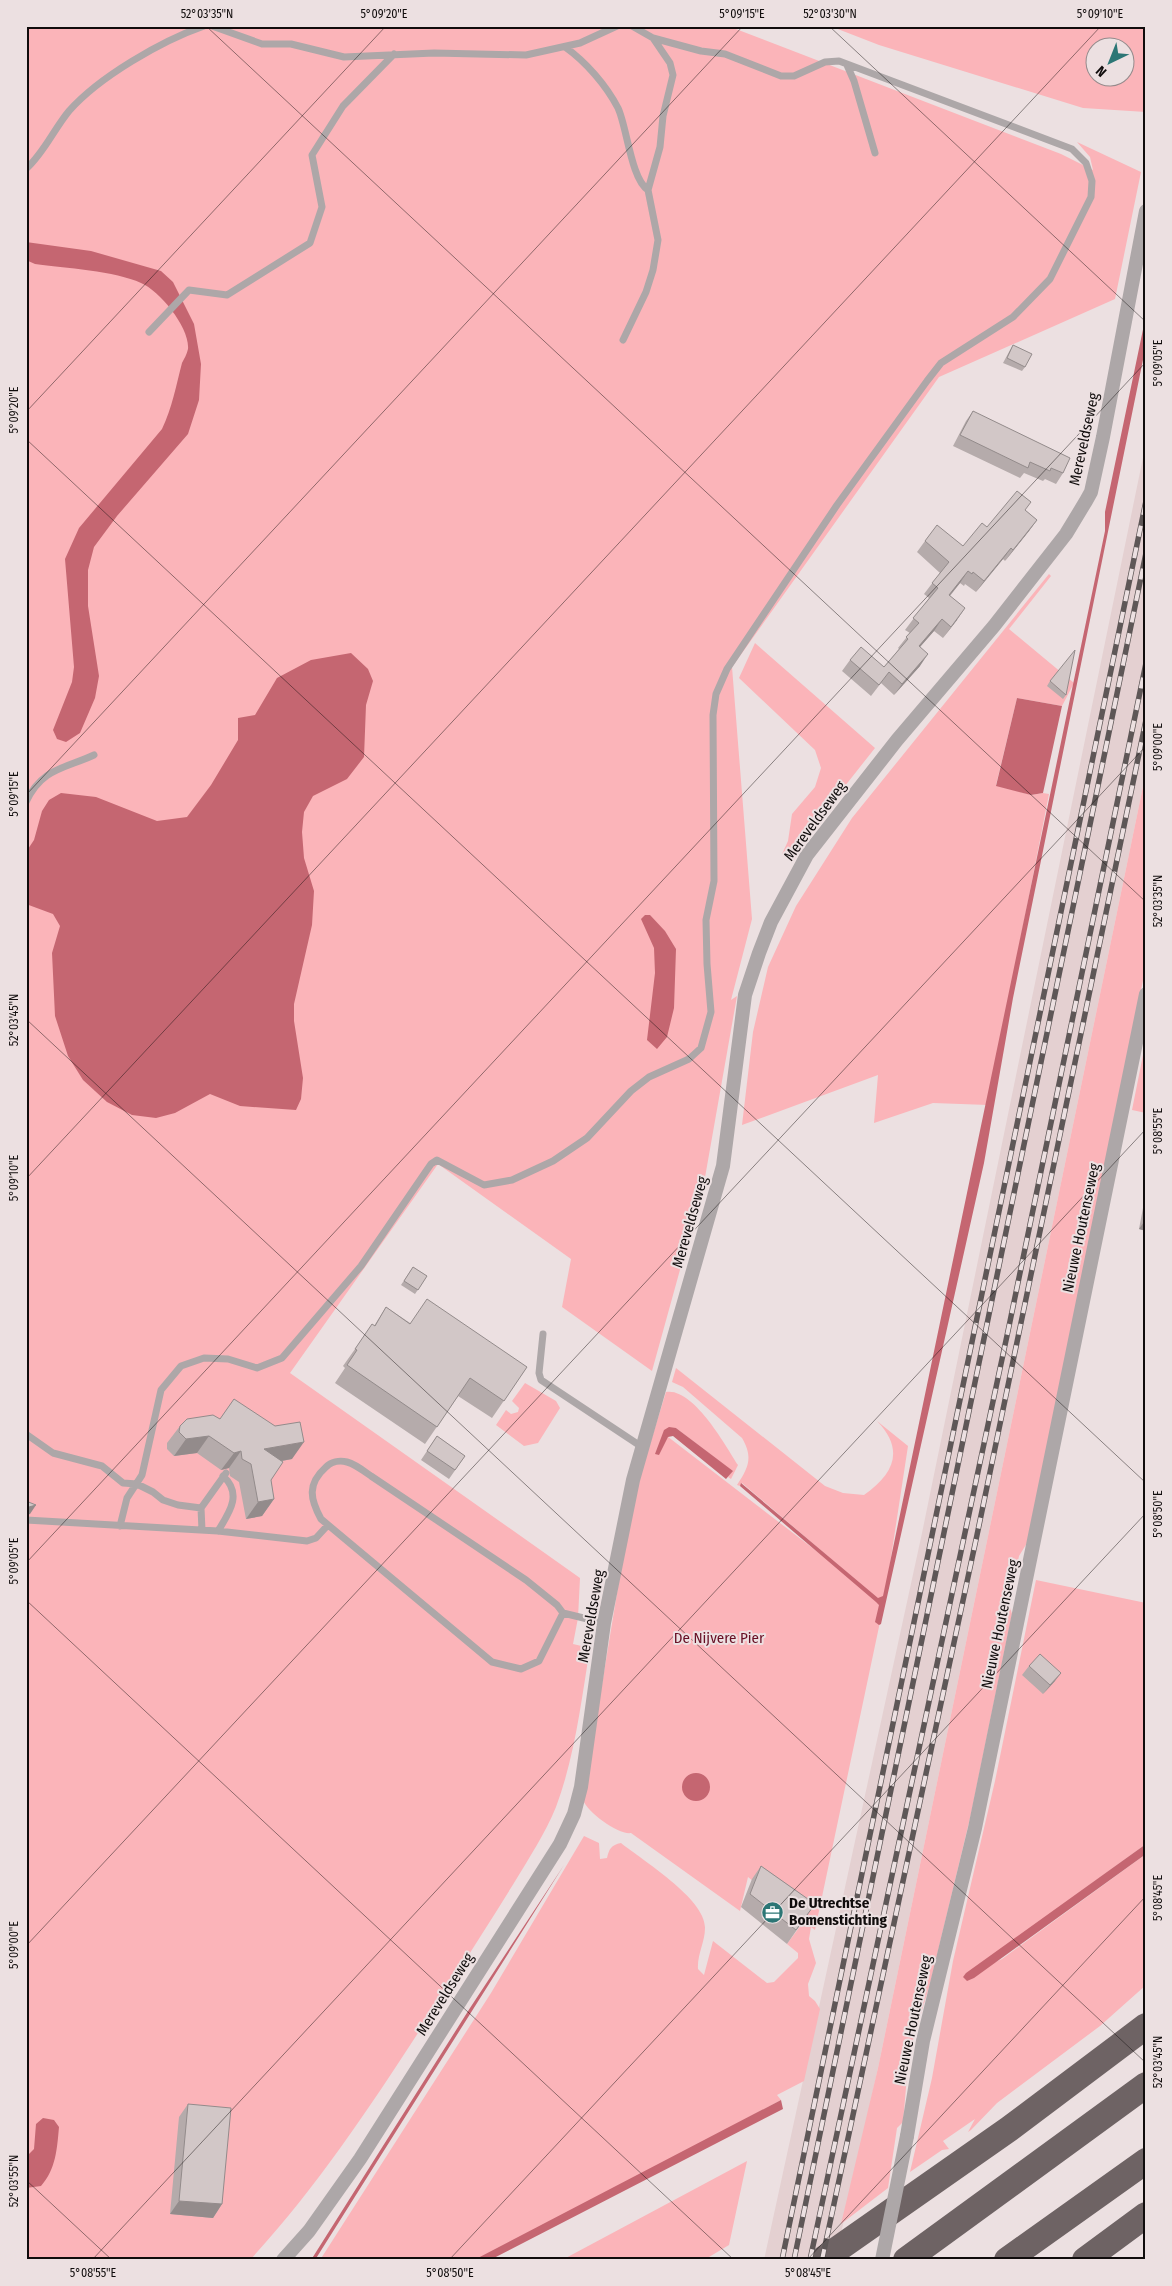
<svg xmlns="http://www.w3.org/2000/svg" width="1172" height="2286" font-family="'Fira Sans Condensed',sans-serif">
  <style>
    .built { fill: #e4d0d1 }
    .green { fill: #fbb4b9; fill-rule: evenodd }
    .water { fill: #c56671 }
    .lines { fill: none; stroke-linecap: round; stroke-linejoin: round }
    .service { stroke: #ada7a8; stroke-width: 7 }
    .minor { stroke: #ada7a8; stroke-width: 14 }
    .motorway { stroke: #6e6364; stroke-width: 26 }
    .rail-casing { stroke: #5e5757; stroke-width: 5.5 }
    .rail { stroke: #ece0e1; stroke-width: 4; stroke-dasharray: 11; stroke-linecap: butt }
    .minor-bridge { stroke: #ada7a8; stroke-width: 14 }
    .wall { fill: #b5abab }
    .shaded-wall { fill: #938b8b }
    .building { fill: #d2c7c7; stroke: #938b8b }
    .ticks { fill: none; stroke: #100c0c; stroke-width: 1; stroke-opacity: 0.45 }
    .labels { text-anchor: middle; dominant-baseline: central; stroke-width: 4; stroke-linejoin: round; paint-order: stroke }
    .street-label { font-size: 15px; fill: #100c0c; stroke: #ece0e1 }
    .park-label { font-size: 15px; fill: #670f24; stroke: #ece0e1 }
    .poi-label { font-size: 15px; font-weight: bold; fill: #100c0c; stroke: #ece0e1; text-anchor: start }
    .neatline { fill: none; stroke: #100c0c; stroke-width: 2 }
    .ticks-label { font-size: 12px; text-anchor: middle; fill: #100c0c }
  </style>
  <rect width="100%" height="100%" fill="#ece0e1"/>
  <path class="built" d="M1146,443V772L878,2068L835,2260H764L922,1533Z"/>
  <path class="green" d="M26,26H728L1061,154L1093,170L1090,157L1077,142L1141,172L1115,299L939,377L732,667L752,919L731,1000L737,996L704,1183L652,1371L562,1307L571,1259L438,1164L290,1373L580,1578L578,1618L573,1644L590,1648C581,1702 575,1756 556,1807C545,1834 529,1858 514,1883C494,1915 474,1947 453,1979C390,2076 329,2174 250,2260H26Z
    M830,26H1138L1146,29V112L1083,108L879,45ZM1094,48H1124V78H1094Z
    M1049,574L1051,576L1009,629L1074,683L1062,706L1017,698L996,785L1031,795L1043,793L1049,794L988,1105L933,1103L874,1123L878,1075L742,1125L753,1032L768,967L796,906L852,818Z
    M755,643L875,748L822,815L792,863L782,854L788,841L792,814L815,787L821,768L815,750L739,678Z
    M1146,772V966L1027,1543L1019,1556L1009,1604L1012,1614L971,1814L930,1984L913,2040L907,2076L903,2122L897,2128L888,2188L841,2224L878,2068Z
    M1146,1040V1113L1132,1110Z
    M676,1368L825,1486L843,1493L864,1495C894,1474 905,1450 877,1421L908,1446L884,1603L815,1930L811,1927L809,1939L816,1963L808,1984L809,1996L815,2001L820,2009L804,2081L777,2095L781,2100L482,2260H320L491,1993L584,1836L599,1843L600,1859L607,1858C609,1849 611,1845 621,1843C642,1860 706,1899 705,1928C705,1942 697,1955 698,1969L704,1975L713,1941L767,1983L774,1982L798,1958V1953L787,1944L804,1921L748,1877L740,1911L631,1833C619,1835 588,1813 583,1800L632,1502L666,1392C693,1387 726,1446 738,1465L731,1479L728,1477L732,1471L676,1428L663,1433L871,1593L742,1483L740,1486L737,1485C749,1467 753,1457 742,1438L683,1387L672,1382Z
    M525,1383L556,1401L560,1408L538,1443L524,1446L496,1425L506,1410L511,1414L518,1412L519,1408L512,1401Z
    M1036,1580L1146,1603V1844L963,1977L1002,1959L1146,1854V1985L1100,2026L997,2103L971,2130L968,2132L975,2119L943,2141L949,2149L942,2150L910,2172L932,2078L953,1961L995,1781Z
    M747,2161L729,2245L704,2260H562Z"/>
  <path class="water" d="M26,242L91,251L161,271L173,282L194,324L201,364L199,400L188,434L117,516L94,547L88,570V606L99,676L95,698L80,733L66,742L57,739L53,730L72,682L74,667L65,559L79,528L162,429C172,408 176,386 182,363C184,359 187,354 188,349C190,328 160,291 141,283C116,271 64,268 35,264L26,260Z
    M1146,315V345L1013,998L984,1163L881,1624L879,1625L875,1622L879,1605L876,1602L740,1486L741,1483L878,1598L883,1596L1105,531V512Z
    M351,653L368,669L373,681L366,705L364,757L347,779L313,796L304,812L302,832L304,858L314,891L312,925L294,1004V1021L303,1078L301,1099L296,1110L240,1106L210,1094L175,1113L156,1118L132,1115L107,1102L83,1080L68,1056L55,1016L52,953L60,926L53,914L26,904V852L34,840L42,811L49,800L61,793L96,797L157,821L187,817L211,785L238,740V718L255,715L277,678L311,660Z
    M1017,698L1062,706L1043,793L1031,795L996,786Z
    M645,915H650L665,931L676,949L674,1008L667,1037L657,1049L647,1040L655,973L654,948L641,919Z
    M669,1427L676,1428L733,1471L726,1479L673,1436L668,1437L659,1455L655,1454L664,1430Z
    M682 1787a14 14 0 1 1 28 0a14 14 0 1 1-28 0Z
    M1146,1844V1854L974,1978L967,1981L963,1977L966,1973Z
    M564,1865L315,2260H311L470,2008Z
    M781,2100L783,2109L490,2260H474Z
    M43,2118L54,2120L59,2127C57,2149 56,2169 41,2186L26,2188V2157L34,2149L36,2124Z"/>
  <g class="lines">
    <path class="service" d="M212,26L262,44H291L344,57L434,53L526,55L580,43L617,26
      M565,47C586,62 606,85 618,108C627,127 631,179 648,190
      M847,65L854,81L875,153
      M26,169C44,153 54,129 69,111C99,77 161,41 204,26
      M149,332L189,290L227,295L310,243L322,207L312,155L343,106L394,54
      M623,340L646,292L653,270L658,240L648,190L660,147L663,116L673,75L670,63L653,38
      M26,802C42,768 64,769 94,755
      M543,1334L539,1373L541,1380L642,1447
      M26,1434L53,1453L102,1466L123,1483L137,1484L153,1492L163,1500L178,1505L201,1508
      M26,1520L218,1531L307,1541L316,1538L328,1525
      M120,1526L127,1498L142,1475L161,1390L181,1366L204,1358L228,1359L257,1368L282,1358L361,1266L431,1164L437,1160L484,1185L512,1180L553,1161L587,1138L631,1091L649,1077L689,1059L701,1048L711,1012L707,964L706,920L714,881L713,715L716,694L727,669L837,505L927,381L941,363L1013,317L1050,279L1091,197L1092,181L1086,163L1072,149L839,61L825,62L794,76H781L725,54L701,51L653,38L632,26
      M202,1530L201,1508L226,1473
      M218,1531C229,1513 243,1494 223,1476
      M563,1613L539,1661L521,1669L492,1662L321,1519C310,1499 307,1484 326,1467C331,1462 339,1460 347,1462C355,1464 364,1471 371,1476L526,1580L557,1605L563,1613L604,1623"/>
    <path class="minor" d="M907,2136L923,2041L975,1828L1146,994
      M283,2260L309,2231L360,2159L560,1844L574,1814L581,1787L604,1623L633,1480L723,1166L745,995L759,953L771,922L807,855L897,740L994,626L1066,534L1086,501L1091,492L1103,437L1146,211"/>
    <path class="motorway" d="M822,2260L1009,2129L1146,2026
      M906,2260L1146,2085
      M1007,2260L1146,2161
      M1085,2260L1146,2215"/>
    <defs>
      <path id="rail" d="M782,2260L1146,501
        M794,2260L1146,553
        M810,2260L1008,1331L1146,663
        M822,2260L977,1535L1146,720"/>
    </defs>
    <use href="#rail" class="rail-casing"/>
    <use href="#rail" class="rail"/>
    <path class="minor-bridge" d="M882,2260L907,2136"/>
  </g>
  <path class="wall" d="M1013,345L1025,367L1022,371L1003,363L1010,350Z
    M973,411L1063,473L1056,484L1045,479L1043,481L1024,473L1020,478L953,446L966,421Z
    M1025,510L1037,520L1029,531L1005,561L1003,559L976,592L965,584L964,586L960,583L950,596L957,620L943,638L934,631L920,647V666L894,695L881,683L871,696L842,671L850,660L884,667L899,649L898,648L910,633L905,630L929,598L924,594L940,573L917,552L925,541L963,546L987,527Z
    M1050,681L1066,695L1063,699L1047,686Z
    M1146,1204V1231L1139,1229L1143,1208Z
    M413,1267L427,1276L415,1294L401,1285Z
    M386,1307L410,1323L527,1367L492,1418L458,1396L425,1444L335,1383L345,1368L343,1366L360,1342L374,1326Z
    M234,1399L292,1459L282,1461L271,1480L274,1499L262,1516L246,1519L239,1482L230,1476L229,1468L221,1470L197,1453L174,1456L167,1449V1443L180,1426L220,1419Z
    M437,1436L465,1456L449,1479L421,1460Z
    M1029,1666L1055,1681L1043,1694L1022,1675Z
    M761,1866L815,1904L787,1944L741,1907L752,1879Z
    M188,2104L222,2204L213,2218L170,2214L179,2117Z"/>
  <path class="shaded-wall" d="M1037,520L1029,531L1005,561L1013,550Z
    M1011,548L1003,559L976,592L984,581Z
    M968,571L960,583L941,606L949,595Z
    M965,608L957,620L943,638L951,627Z
    M942,619L934,631L911,657L919,646Z
    M928,654L920,666L894,695L902,684Z
    M1146,1219V1231L1139,1229Z
    M209,1436L197,1453L174,1456L186,1439Z
    M304,1442L292,1459L252,1466L264,1449Z
    M241,1451L229,1468L221,1470L234,1453Z
    M274,1499L262,1516L246,1519L258,1502Z
    M36,1505L30,1514L26,1515V1507Z
    M1061,1673L1055,1681L1043,1694L1050,1685Z
    M179,2201L222,2204L213,2218L170,2214Z"/>
  <path class="building" d="M1013,345L1032,354L1025,367L1007,358Z
    M973,411L1070,458L1063,473L1051,468L1050,471L1030,462L1028,468L960,435Z
    M1017,491L1031,502L1025,510L1037,520L1013,550L1011,548L984,581L973,572L972,574L968,571L949,595L965,608L951,627L942,619L919,646L928,654L902,684L889,672L879,685L850,660L861,647L884,667L908,639L906,637L919,623L913,618L938,588L932,583L949,562L925,541L937,525L963,546L982,523L987,527Z
    M1075,650L1066,695L1050,681Z
    M413,1267L427,1276L418,1290L404,1281Z
    M427,1299L527,1367L504,1401L470,1378L437,1427L347,1365L357,1350L355,1349L372,1324L375,1326L386,1307L410,1324Z
    M234,1399L275,1426L300,1422L304,1442L264,1449L283,1462L271,1480L274,1499L258,1502L251,1464L242,1459L241,1451L234,1453L209,1436L186,1439L179,1432L180,1426L187,1419L213,1415L220,1419Z
    M437,1436L465,1456L455,1470L427,1451Z
    M26,1501L36,1505L29,1507H26Z
    M1040,1654L1061,1673L1050,1685L1029,1666Z
    M761,1866L815,1904L796,1930L750,1894Z
    M188,2104L231,2108L222,2204L179,2201Z"/>
  <path class="ticks" d="M206,26L1146,902M829,26L1146,322M26,28L28,26M26,412L386,26M26,439L1146,1483M26,795L743,26M26,1019L1146,2063M26,1179L1101,26M26,1563L1146,362M26,1600L734,2260M26,1946L1146,746M26,2180L112,2260M92,2260L1146,1129M449,2260L1146,1513M807,2260L1146,1896"/>
  <defs>
    <symbol id="office-disc" viewBox="-11 -11 22 22"><circle r="9.5" fill="#2c7675" stroke="#ece0e1"/><path d="M-6-3h4V-5.5h4V-3h4V5H-6ZM-1-4.5V-3h2v-1.5ZM-6 0V1H6V0Z" fill="#fff"/></symbol>
  </defs>
  <g fill-rule="evenodd">
    <use href="#office-disc" x="760" y="1900" width="25" height="25"/>
  </g>
  <g class="labels">
    <g class="street-label">
      <text transform="translate(1084 439) rotate(-78)">Mereveldseweg</text>
      <text transform="translate(815 821) rotate(-54)">Mereveldseweg</text>
      <text transform="translate(690 1222) rotate(-74)">Mereveldseweg</text>
      <text transform="translate(1081 1228) rotate(-78)">Nieuwe Houtenseweg</text>
      <text transform="translate(591 1616) rotate(-80)">Mereveldseweg</text>
      <text transform="translate(1000 1624) rotate(-78)">Nieuwe Houtenseweg</text>
      <text transform="translate(445 1994) rotate(-58)">Mereveldseweg</text>
      <text transform="translate(913 2020) rotate(-78)">Nieuwe Houtenseweg</text>
    </g>
    <g class="park-label">
      <text x="719" y="1638">De Nijvere Pier</text>
    </g>
    <g class="poi-label">
      <text x="789" y="1903">De Utrechtse<tspan x="789" dy="17">Bomenstichting</tspan></text>
    </g>
  </g>
  <rect width="1172" height="2286" fill="none" stroke="#ece0e1" stroke-width="55"/>
  <g transform="translate(1110 62) rotate(223)"><circle r="24" fill="#ece0e1" stroke="#948b8c"/>
  <path d="M0-4L9 19L0 12L-9 19Z" fill="#2c7675"/>
  <text y="-8" font-size="14" font-weight="bold" text-anchor="middle" fill="#100c0c">N</text>
  </g>
  <rect x="28" y="28" width="1116" height="2230" class="neatline"/>
  <g class="ticks-label">
    <text x="207" y="18">52°03'35"N</text>
    <text x="384" y="18">5°09'20"E</text>
    <text x="742" y="18">5°09'15"E</text>
    <text x="830" y="18">52°03'30"N</text>
    <text x="1100" y="18">5°09'10"E</text>
    <text transform="translate(1158 363) rotate(-90)" y="4">5°09'05"E</text>
    <text transform="translate(14 410) rotate(-90)" y="4">5°09'20"E</text>
    <text transform="translate(1158 747) rotate(-90)" y="4">5°09'00"E</text>
    <text transform="translate(14 794) rotate(-90)" y="4">5°09'15"E</text>
    <text transform="translate(1158 901) rotate(-90)" y="4">52°03'35"N</text>
    <text transform="translate(14 1020) rotate(-90)" y="4">52°03'45"N</text>
    <text transform="translate(1158 1131) rotate(-90)" y="4">5°08'55"E</text>
    <text transform="translate(14 1178) rotate(-90)" y="4">5°09'10"E</text>
    <text transform="translate(1158 1514) rotate(-90)" y="4">5°08'50"E</text>
    <text transform="translate(14 1561) rotate(-90)" y="4">5°09'05"E</text>
    <text transform="translate(1158 1898) rotate(-90)" y="4">5°08'45"E</text>
    <text transform="translate(14 1945) rotate(-90)" y="4">5°09'00"E</text>
    <text transform="translate(1158 2062) rotate(-90)" y="4">52°03'45"N</text>
    <text transform="translate(14 2181) rotate(-90)" y="4">52°03'55"N</text>
    <text x="93" y="2277">5°08'55"E</text>
    <text x="450" y="2277">5°08'50"E</text>
    <text x="808" y="2277">5°08'45"E</text>
  </g>
</svg>
